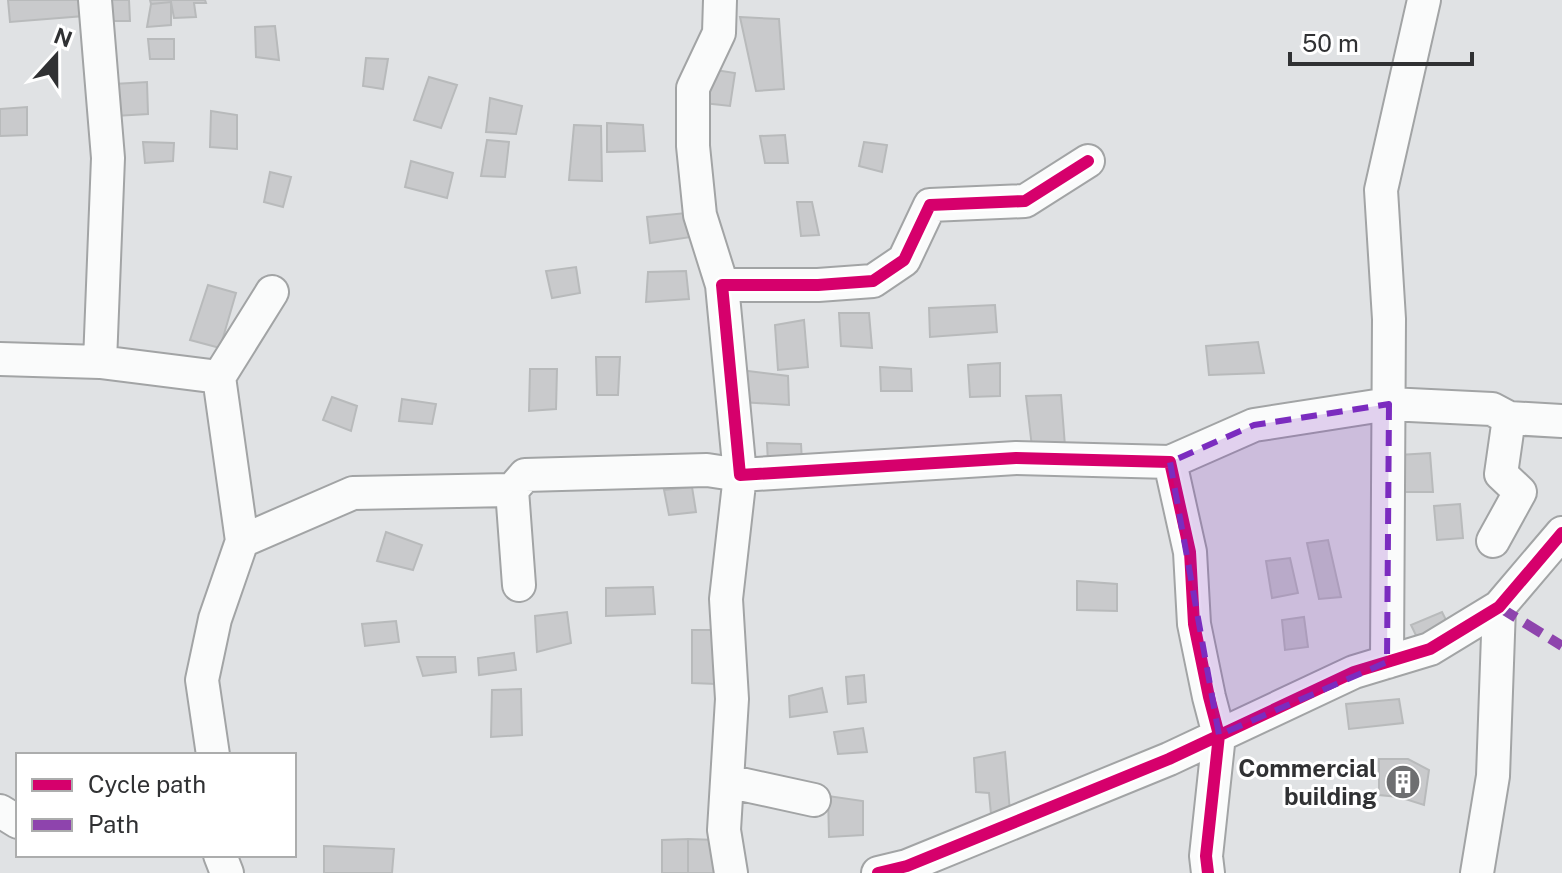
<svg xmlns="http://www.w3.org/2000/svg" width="1562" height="873" font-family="'Public Sans',sans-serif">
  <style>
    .building { fill: #c9cacc; stroke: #b8babb; stroke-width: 2 }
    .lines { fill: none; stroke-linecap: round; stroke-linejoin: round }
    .minor-casing { stroke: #a2a4a5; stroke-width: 36 }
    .minor { stroke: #fafbfb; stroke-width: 32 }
    .quiet { stroke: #8e44ad; stroke-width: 10; stroke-dasharray: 20 10; stroke-linecap: butt }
    .cycleway-casing { stroke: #fff; stroke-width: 17 }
    .cycleway { stroke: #d6006c; stroke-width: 12 }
    .marked { fill: #7b2cbf; fill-opacity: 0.2; stroke: #7b2cbf; stroke-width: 6; stroke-dasharray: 16 10; stroke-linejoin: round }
    .labels { text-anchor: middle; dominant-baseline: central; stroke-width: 6; stroke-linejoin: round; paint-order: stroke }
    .poi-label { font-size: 24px; font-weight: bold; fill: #303133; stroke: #fff; text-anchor: end }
  </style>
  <rect width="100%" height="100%" fill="#e0e2e4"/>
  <path class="building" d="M8,0H84V16L10,22Z
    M101,0H129L130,21H102Z
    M150,0H205L206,3H194L196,17L174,18L171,2L151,4Z
    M171,2V25L147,27L151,4Z
    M740,17L779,19L784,89L756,91Z
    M275,26L279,60L256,57L255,27Z
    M148,39H174V59H150Z
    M366,58L388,59L383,89L363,86Z
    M709,69L735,73L730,106L704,103Z
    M429,77L457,85L441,128L414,120Z
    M147,82L148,114L115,116L114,84Z
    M490,98L522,106L516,134L486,132Z
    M27,107V135L0,136V109Z
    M211,111L237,115V149L210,147Z
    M607,123L643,125L645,151L607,152Z
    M574,125L601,126L602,181L569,180Z
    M785,135L788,163H765L760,136Z
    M487,140L509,142L505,177L481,176Z
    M143,142L174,143L173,161L145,163Z
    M864,142L887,145L882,172L859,166Z
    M411,161L453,173L447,198L405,187Z
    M270,172L291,177L283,207L264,202Z
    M797,202H812L819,235L801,236Z
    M686,213L691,237L650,243L647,217Z
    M576,267L580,293L552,298L546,271Z
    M686,271L689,299L646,302L648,272Z
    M208,285L236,293L220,348L190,340Z
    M995,305L997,332L930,337L929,308Z
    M839,313H869L872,348L841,346Z
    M804,320L808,367L778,370L775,325Z
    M1258,342L1264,373L1209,375L1206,346Z
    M596,357H620L618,395H597Z
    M1000,363V396L970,397L968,365Z
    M880,367L911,369L912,391H881Z
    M530,369H557L556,409L529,411Z
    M740,370L788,376L789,405L741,402Z
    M1061,395L1065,446L1032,447L1026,396Z
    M332,397L357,406L351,431L323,420Z
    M402,399L436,404L432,424L399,421Z
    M767,443L801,444L802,462L768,463Z
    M1430,453L1433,492H1404L1399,455Z
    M692,487L696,512L669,515L664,490Z
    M1460,504L1463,538L1437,540L1434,506Z
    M386,532L422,545L413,570L377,561Z
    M1328,540L1341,597L1319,599L1307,543Z
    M1290,558L1298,593L1272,598L1266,561Z
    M1077,581L1117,584V611L1077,610Z
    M653,587L655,614L606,616V588Z
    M567,612L571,643L537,652L535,616Z
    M1442,612L1453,634L1422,648L1411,625Z
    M1304,617L1308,647L1285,650L1282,620Z
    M396,621L399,642L365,646L362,624Z
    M692,630H715L716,684L692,683Z
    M514,653L516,670L479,675L478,658Z
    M417,657H455L456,672L423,676Z
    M864,675L866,702L848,704L846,677Z
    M822,688L827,712L790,717L789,696Z
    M521,689L522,735L491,737L492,690Z
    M1399,699L1403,723L1349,729L1346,704Z
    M863,728L867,752L838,754L834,732Z
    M1005,752L1010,812L991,814L989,793L976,792L974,758Z
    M1379,759H1408L1429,770L1424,805L1399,797L1379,795Z
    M828,796L863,801V835L829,837Z
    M688,839V873H662V840Z
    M688,839L717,840V873H688Z
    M324,846L394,849L392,873H324Z"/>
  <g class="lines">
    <defs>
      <path id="minor" d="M95,0L108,158L100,362L219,377L242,541
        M720,0L719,33L693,88V146L700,215L722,285
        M1088,161L1025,201L930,205L904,260L873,281L818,285H722L740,475L1016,458L1170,462L1190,552L1194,624L1209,697L1219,735L1206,856L1208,873
        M0,359L100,362
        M219,377L272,292
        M1509,418L1562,421
        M1170,462L1254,425L1389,404L1492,409L1509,418L1501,474L1520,492L1493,541
        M519,585L512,490L525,475L707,470L740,475L726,599L732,699L724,830L731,873
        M1387,662L1389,319L1381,190L1424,0
        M213,755L202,680L215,619L242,541L353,493L512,490
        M727,781L814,800
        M0,811L18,822
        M220,855L227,873
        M878,873L907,866L1169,759L1354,672L1430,649L1499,607L1562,533
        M1477,873L1493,776L1499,607"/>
    </defs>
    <use href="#minor" class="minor-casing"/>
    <use href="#minor" class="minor"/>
    <path class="quiet" d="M1499,607L1562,646"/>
    <defs>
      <path id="cycleway" d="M1088,161L1025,201L930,205L904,260L873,281L818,285H722L740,475L1016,458L1170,462L1190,552L1194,624L1209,697L1219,735L1206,856L1208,873
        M878,873L907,866L1169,759L1354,672L1430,649L1499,607L1562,533"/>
    </defs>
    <use href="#cycleway" class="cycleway-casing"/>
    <use href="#cycleway" class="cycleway"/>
  </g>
  <path class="marked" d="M1389,404L1387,662L1219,735L1170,462L1254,425Z"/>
  <defs>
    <symbol id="building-disc" viewBox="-11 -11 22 22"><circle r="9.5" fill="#6e6f71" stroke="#fff"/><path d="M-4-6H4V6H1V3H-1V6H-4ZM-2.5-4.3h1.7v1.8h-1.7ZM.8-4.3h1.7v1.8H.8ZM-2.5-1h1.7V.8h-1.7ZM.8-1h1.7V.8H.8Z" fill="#fff"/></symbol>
  </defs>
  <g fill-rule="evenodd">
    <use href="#building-disc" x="1383" y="762" width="40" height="40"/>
  </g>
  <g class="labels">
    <g class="poi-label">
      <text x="1377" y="768">Commercial<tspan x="1377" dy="28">building</tspan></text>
    </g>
  </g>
  <rect x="16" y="753" width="280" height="104" fill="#ffffff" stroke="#acadad" stroke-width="2"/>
  <rect x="32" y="779" width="40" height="12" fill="#d6006c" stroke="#acadad" stroke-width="2"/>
  <text x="88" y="793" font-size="24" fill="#303133">Cycle path</text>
  <rect x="32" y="819" width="40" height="12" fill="#8e44ad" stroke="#acadad" stroke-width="2"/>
  <text x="88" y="833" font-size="24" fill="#303133">Path</text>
  <g transform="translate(56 56) rotate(21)" stroke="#ffffff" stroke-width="6" paint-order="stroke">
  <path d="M0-6L14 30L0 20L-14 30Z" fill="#303133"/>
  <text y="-12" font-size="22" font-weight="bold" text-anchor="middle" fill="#303133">N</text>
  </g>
  <path d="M1290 52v12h182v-12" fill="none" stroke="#303133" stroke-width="4"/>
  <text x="1302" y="52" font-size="24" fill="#303133" stroke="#ffffff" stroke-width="6" paint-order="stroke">50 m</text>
</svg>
